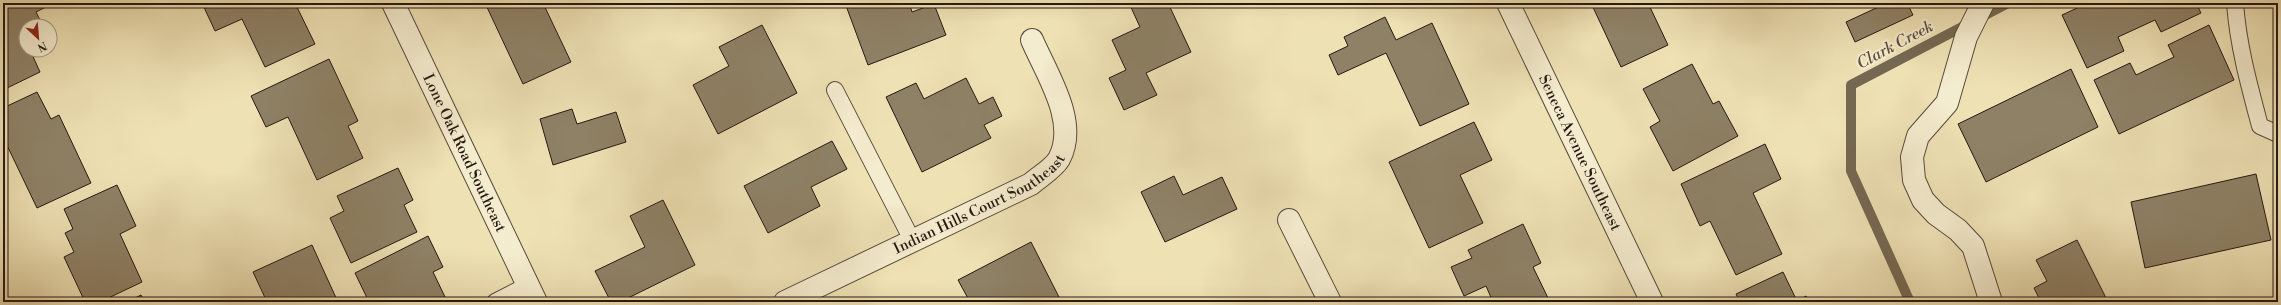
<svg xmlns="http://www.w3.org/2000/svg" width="2281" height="305" font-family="'Libre Bodoni',serif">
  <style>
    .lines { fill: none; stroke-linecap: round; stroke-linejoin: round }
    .stream { stroke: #756852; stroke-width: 10 }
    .building { fill: #8e8166; stroke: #261811 }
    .lane-casing { stroke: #584a3a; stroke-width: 18 }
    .street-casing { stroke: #584a3a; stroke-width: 24 }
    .lane { stroke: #f4ecce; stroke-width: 16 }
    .street { stroke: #f4ecce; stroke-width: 22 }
    .labels { text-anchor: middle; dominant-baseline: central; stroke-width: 4; stroke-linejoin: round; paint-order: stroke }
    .street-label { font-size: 15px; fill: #261811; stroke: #f4ecce }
    .water-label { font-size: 16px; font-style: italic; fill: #5b4d3c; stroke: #f4ecce }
  </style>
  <rect width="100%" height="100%" fill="#eee1b4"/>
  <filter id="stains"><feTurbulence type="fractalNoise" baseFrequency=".005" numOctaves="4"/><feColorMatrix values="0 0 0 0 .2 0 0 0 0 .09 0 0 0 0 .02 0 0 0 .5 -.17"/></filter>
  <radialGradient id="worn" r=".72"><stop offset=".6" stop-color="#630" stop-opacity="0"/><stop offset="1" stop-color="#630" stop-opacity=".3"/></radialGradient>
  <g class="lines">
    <path class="stream" d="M1910,302L1851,171V85L2008,3"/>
  </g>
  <path class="building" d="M3,3H54L36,12L43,26H26V50H30L40,72L3,90Z
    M202,3H295L315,44L265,67L242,19L215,31Z
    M485,3H543L571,62L523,84Z
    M845,3H909L912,12L934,4L946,35L868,65Z
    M1129,3H1168L1191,52L1146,73L1157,95L1124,110L1109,78L1126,70L1112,40L1140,27Z
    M1591,3H1648L1668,45L1621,67Z
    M1887,3H1907L1913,15L1855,42L1846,22Z
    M2088,3H2196L2201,13L2161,32L2155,20L2118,37L2124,51L2087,68L2062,15Z
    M1385,17L1396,40L1432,23L1469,104L1420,126L1386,53L1338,75L1329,55L1348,46L1344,37Z
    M762,25L797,93L718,134L693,85L729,66L719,47Z
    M2209,25L2234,80L2119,134L2094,80L2130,63L2136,75L2174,57L2168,45Z
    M329,59L358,121L348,126L363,158L317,180L288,117L266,127L251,96Z
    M1692,64L1713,104L1719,101L1738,136L1673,171L1650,127L1660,121L1643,89Z
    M2071,69L2098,127L1986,182L1958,124Z
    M966,78L979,104L993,97L1002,116L984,125L991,138L922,172L886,97L916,83L924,99Z
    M37,92L51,119L59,115L91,183L37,208L3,137V108Z
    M572,109L577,124L616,112L626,142L553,165L540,119Z
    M1474,122L1492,160L1460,175L1483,223L1429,248L1389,162Z
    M832,141L847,169L811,187L820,206L768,233L744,186Z
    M1765,144L1781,179L1753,193L1782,254L1736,275L1710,221L1700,226L1681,184Z
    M398,168L413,200L404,205L417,232L351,263L330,218L344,211L337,196Z
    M2256,174L2271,240L2145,268L2131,202Z
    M1174,176L1183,195L1222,177L1237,209L1165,242L1141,192Z
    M117,185L136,226L120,234L142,282L100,302H85L64,257L74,252L65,233L73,229L64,209Z
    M663,200L695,265L620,302H611L595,271L645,247L630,216Z
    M1523,224L1541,263L1533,267L1550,302H1493L1486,286L1464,296L1451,267L1472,258L1468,250Z
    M428,236L443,267L433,272L446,299L439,302H369L355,273Z
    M2077,240L2108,302H2041L2034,288L2047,281L2036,260Z
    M1031,242L1059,297L1050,302H970L958,280Z
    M312,245L337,300L332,302H267L253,272Z
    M1783,272L1797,301L1806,296L1809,302H1740L1736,294Z
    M141,295L145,302H127Z"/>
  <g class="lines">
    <defs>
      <path id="lane" d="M2235,3C2238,45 2249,85 2260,126L2278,134
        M835,90L912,240
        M495,302L528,285"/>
      <g id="street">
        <path id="s1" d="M393,3L536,302"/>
        <path id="s2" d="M1508,3L1652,302"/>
        <path d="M1983,3L1966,37L1947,103L1918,136L1912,157L1914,180L1923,200L1936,214L1958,230L1973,246L1991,302"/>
        <path d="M1289,220L1330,302"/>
        <path id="s3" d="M785,302L1031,184C1039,177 1054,168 1059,159C1079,122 1047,75 1032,40"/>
      </g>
    </defs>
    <use href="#lane" class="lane-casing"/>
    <use href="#street" class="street-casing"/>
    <use href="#lane" class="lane"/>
    <use href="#street" class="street"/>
  </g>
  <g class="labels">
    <g class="street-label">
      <text stroke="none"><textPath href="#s2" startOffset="166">Seneca Avenue Southeast</textPath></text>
      <text stroke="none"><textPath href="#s1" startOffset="166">Lone Oak Road Southeast</textPath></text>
      <text stroke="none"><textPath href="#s3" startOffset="218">Indian Hills Court Southeast</textPath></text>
    </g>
    <g class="water-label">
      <text transform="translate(1895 45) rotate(-28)">Clark Creek</text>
    </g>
  </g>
  <rect width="2281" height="305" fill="none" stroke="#eee1b4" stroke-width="16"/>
  <rect x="4" y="4" width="2273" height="297" fill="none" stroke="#261811" stroke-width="2"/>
  <rect x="8" y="8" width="2265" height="289" fill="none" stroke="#261811"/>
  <g transform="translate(38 38) rotate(154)"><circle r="19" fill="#f4ecce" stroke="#a29782"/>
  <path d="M0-3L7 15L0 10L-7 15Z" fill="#8f2418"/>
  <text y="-6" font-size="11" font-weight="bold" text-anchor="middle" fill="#261811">N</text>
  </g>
  <rect width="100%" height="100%" filter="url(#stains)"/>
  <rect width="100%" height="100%" fill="url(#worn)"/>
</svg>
